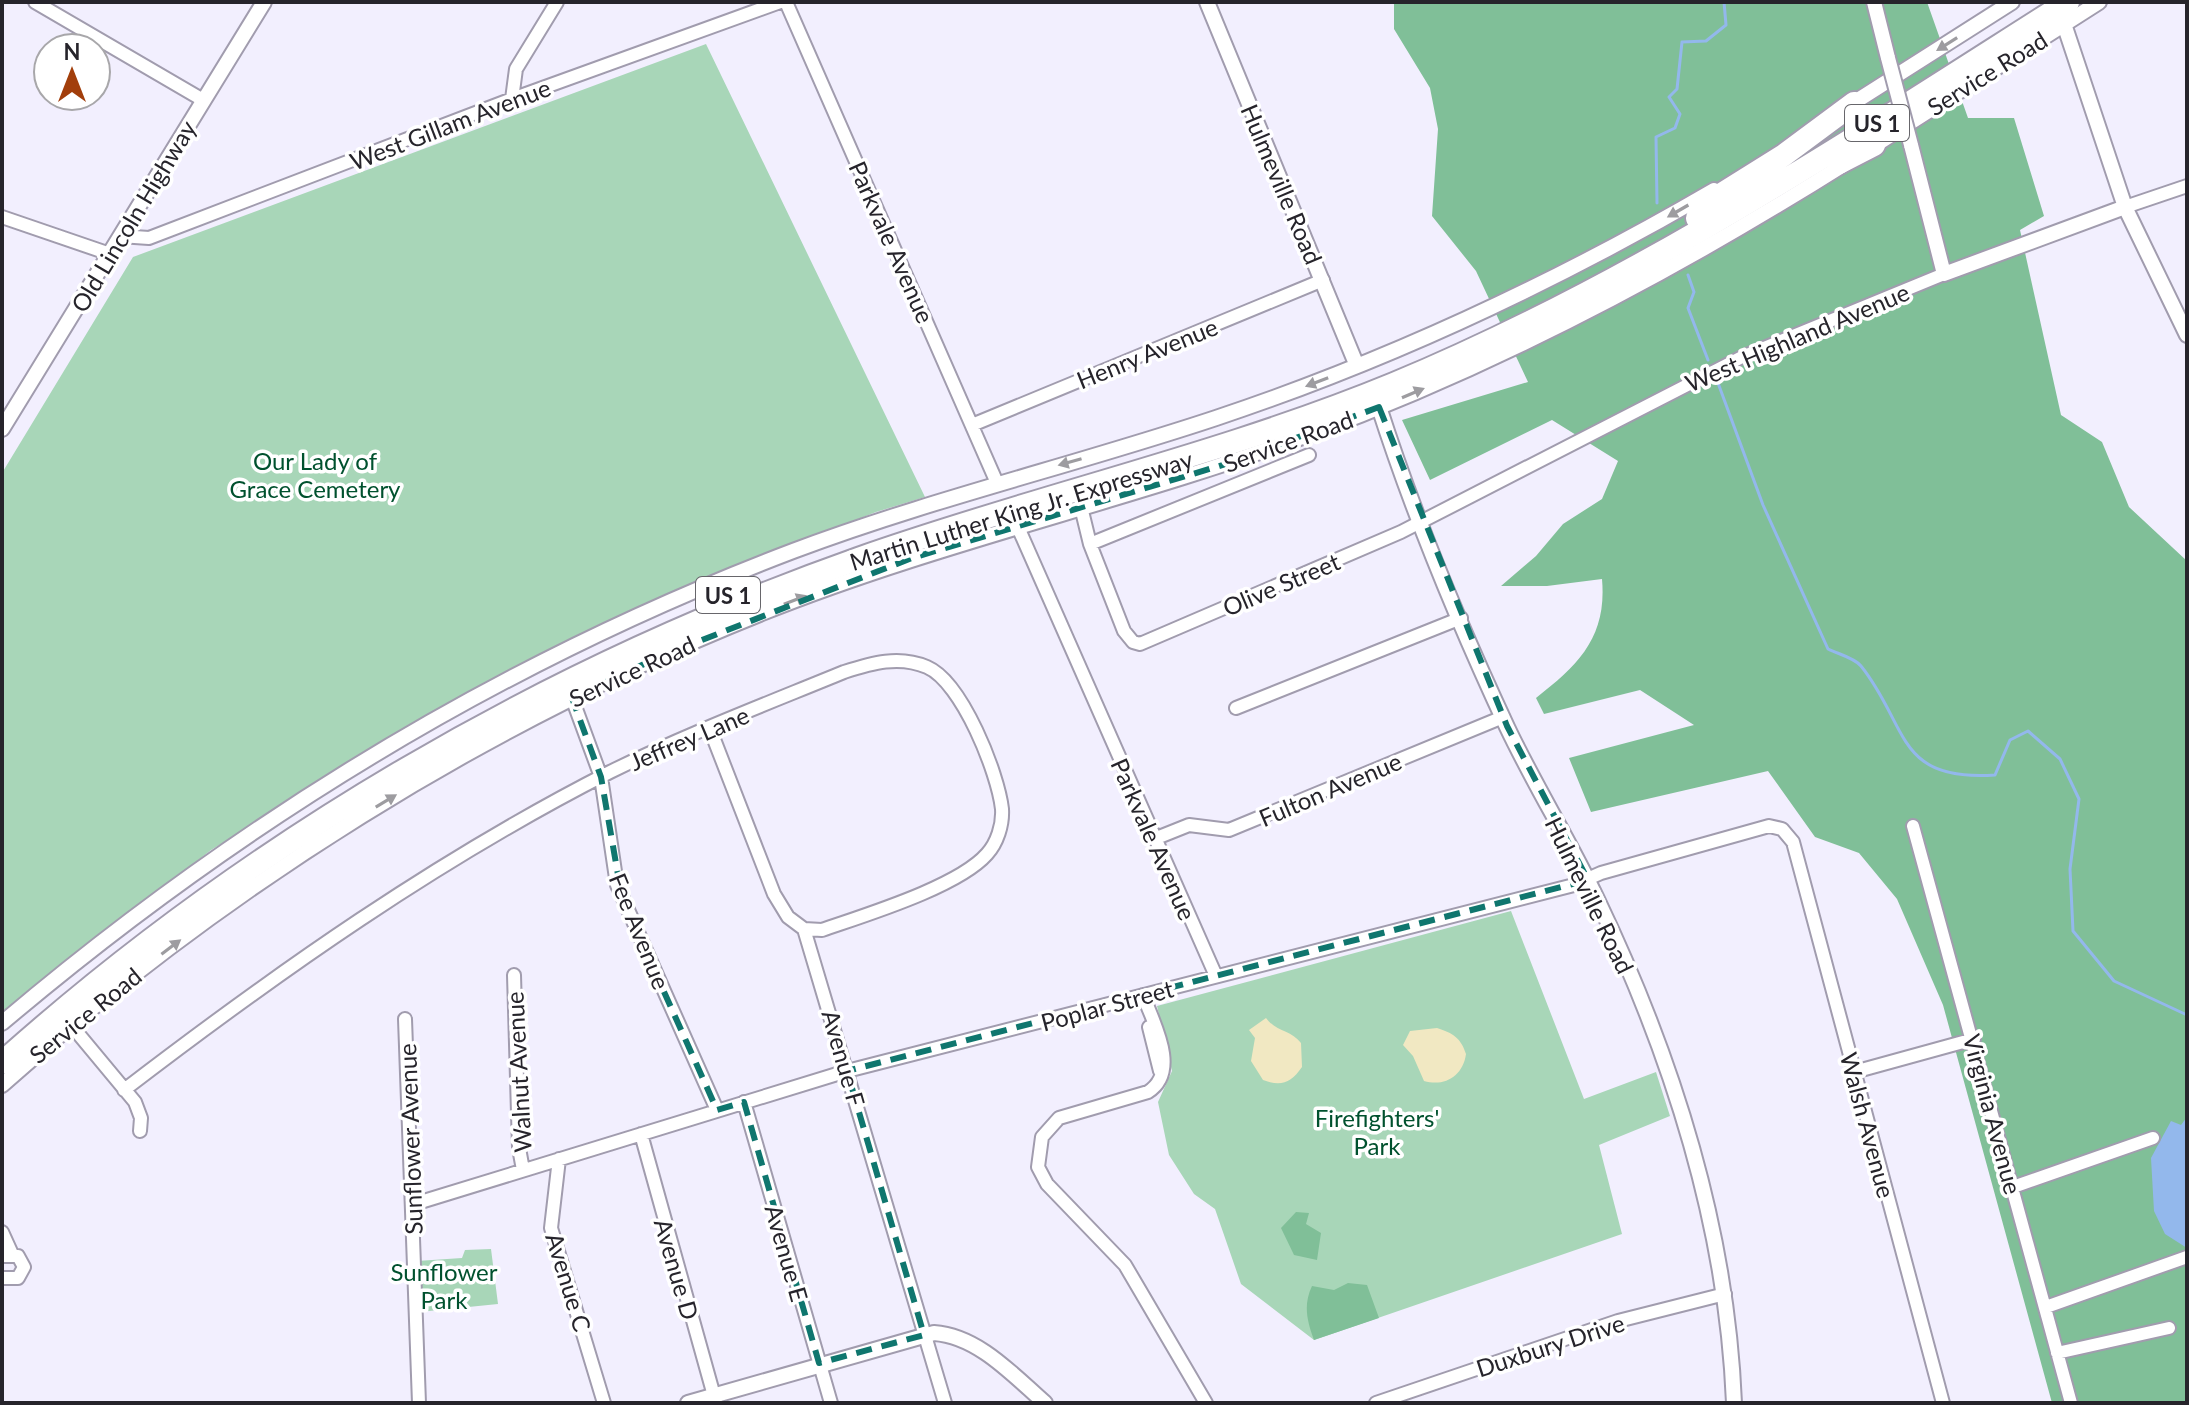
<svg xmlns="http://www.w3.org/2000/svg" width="2189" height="1405" font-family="Lato,sans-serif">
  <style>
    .green { fill: #a8d6b8 }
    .forest { fill: #80bf98 }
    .sand { fill: #f1e8c2 }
    .water { fill: #93b8ec }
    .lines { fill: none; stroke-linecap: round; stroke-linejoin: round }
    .stream { stroke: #93b8ec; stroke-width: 3 }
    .minor-casing { stroke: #a19cae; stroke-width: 16 }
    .tertiary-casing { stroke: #a19cae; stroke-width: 18 }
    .motorway-casing { stroke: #a19cae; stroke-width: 26 }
    .minor { stroke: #fff; stroke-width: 12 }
    .tertiary { stroke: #fff; stroke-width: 14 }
    .motorway { stroke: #fff; stroke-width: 22 }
    .tertiary-bridge-casing { stroke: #a19cae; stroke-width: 18; stroke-linecap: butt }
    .tertiary-bridge { stroke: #fff; stroke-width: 14 }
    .oneway { fill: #9d9ca0 }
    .marked { fill: none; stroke: #0f766e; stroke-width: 6; stroke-dasharray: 16 10; stroke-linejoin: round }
    .labels { text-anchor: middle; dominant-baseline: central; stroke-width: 7; stroke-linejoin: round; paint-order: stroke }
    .shield { fill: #fff; stroke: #67666b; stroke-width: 2 }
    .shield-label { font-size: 22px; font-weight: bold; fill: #26242b }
    .street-label { font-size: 24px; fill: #26242b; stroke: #fff }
    .park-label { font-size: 24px; fill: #00512e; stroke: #fff }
  </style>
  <rect width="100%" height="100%" fill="#f2effe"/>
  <path class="green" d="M706,44L925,497L876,512L696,583L490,680L211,850L2,1015V473L133,257Z
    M1511,911L1584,1099L1656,1072L1670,1116L1599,1145L1622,1234L1314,1340L1241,1284L1215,1209L1194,1194L1169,1155L1158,1102L1172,1071L1157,1006Z
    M491,1249L498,1304L419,1312L417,1261L462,1258L465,1250Z"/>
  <path class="forest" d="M1394,2H1927L1968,118H2014L2044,216L2020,230L2061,415L2102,442L2129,507L2187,561V1403H2052L1943,1005L1897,899L1859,853L1815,837L1768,771L1591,812L1569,758L1694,725L1640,690L1544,714L1536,698C1580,664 1607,636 1602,579L1547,586H1501L1536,556L1563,524L1602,499L1618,461L1552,420L1430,480L1402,420L1528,382L1476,271L1432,216L1438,129L1430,88L1394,29Z
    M1296,1212L1309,1213L1306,1224L1321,1233L1317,1260L1294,1255L1281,1228Z
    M1348,1283L1367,1285L1379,1318L1314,1340C1307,1321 1303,1305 1312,1286L1334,1290Z"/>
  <path class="sand" d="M1266,1018C1276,1032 1291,1030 1301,1043L1302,1067C1291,1083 1281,1087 1263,1080L1251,1061L1255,1038L1249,1030Z
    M1437,1028C1453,1033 1461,1038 1466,1054C1463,1076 1445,1087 1424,1081L1413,1056L1403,1045L1410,1031Z"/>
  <path class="water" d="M2187,1117V1248L2165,1234L2154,1211L2151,1158L2171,1121L2181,1125Z"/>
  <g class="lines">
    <path class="stream" d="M1657,203L1656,137L1675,128L1680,114L1669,97L1677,89L1682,42L1706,41L1726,25L1724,2
      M1688,275L1694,292L1688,308L1708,360
      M1718,383L1763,505L1828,649C1838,654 1855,658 1861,666C1909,726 1895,782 1995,775L2010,740L2028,731L2060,759L2079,799L2070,869L2073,931L2114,981L2187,1015"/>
    <defs>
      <path id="minor" d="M35,2L203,100
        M786,2L997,483
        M512,99L516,69L557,2
        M2125,207L2187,186
        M2,217L110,254
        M120,236L149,238L512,99L780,2
        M972,425L1323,280
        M1081,507L1090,544L1124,631L1133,642L1140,644L1401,532L1742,357L1944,274
        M1017,525L1216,976
        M1090,544L1309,455
        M572,698L601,777L617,885L717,1110
        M1236,708L1461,618
        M710,729L774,894L788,917L804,929L945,1403
        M1913,826L2071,1403
        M1154,839L1189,825L1229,830L1503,717
        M514,975L519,1148L523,1170
        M1143,995C1153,1022 1181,1071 1148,1092L1059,1118L1042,1137L1038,1167L1047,1184L1125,1265L1206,1403
        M405,1019L419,1403
        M71,1025L135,1102L141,1118L140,1131
        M1149,1027L1160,1071
        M1854,1072L1974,1039
        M124,1090C278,972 437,860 610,772C685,735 766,704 844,672C872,663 899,655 927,667C962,682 998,773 1002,809C1003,825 997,843 987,854C958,887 865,915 822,930L804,929
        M744,1102L831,1403
        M641,1134L716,1403
        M559,1159L551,1228L604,1403
        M2013,1187L2153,1138
        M414,1204L847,1071L1574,885L1601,873L1769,826L1782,829L1793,842L1943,1403
        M2,1232L12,1254
        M2,1256H18L24,1267L18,1278H2
        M2046,1307L2187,1257
        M2057,1353L2169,1328
        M1376,1403L1618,1321L1725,1294"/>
      <path id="tertiary" d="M1207,2L1357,366
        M1874,2L1888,58
        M2064,24L2125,207L2187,335
        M1847,107L2012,2
        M1911,145L1944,274L2125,207
        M1869,149L2099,2
        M1379,407C1414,516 1459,624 1507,727C1535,786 1569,840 1597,899C1672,1056 1727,1229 1734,1403
        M2,429L264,2
        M2,1023C238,823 503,661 793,551C931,499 1075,465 1216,418C1390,360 1556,282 1714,190
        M2,1085C225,886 484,724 762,613C940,542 1128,501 1308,435C1498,365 1677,270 1848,162
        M688,1403L934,1333C978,1336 1013,1375 1045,1403"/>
      <path id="motorway" d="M1839,163L1874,145
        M1697,218L1712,200L1784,155L1854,103
        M2,1063C250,841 545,670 858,559C1036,496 1219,456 1394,384C1635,284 1849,141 2068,2"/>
    </defs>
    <use href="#minor" class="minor-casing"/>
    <use href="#tertiary" class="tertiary-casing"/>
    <use href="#motorway" class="motorway-casing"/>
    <use href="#minor" class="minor"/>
    <use href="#tertiary" class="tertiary"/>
    <use href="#motorway" class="motorway"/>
    <defs>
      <path id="tertiary-bridge" d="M1888,58L1911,145"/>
    </defs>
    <use href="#tertiary-bridge" class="tertiary-bridge-casing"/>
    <use href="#tertiary-bridge" class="tertiary-bridge"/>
  </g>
  <defs><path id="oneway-solid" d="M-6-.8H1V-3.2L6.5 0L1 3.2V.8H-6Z" transform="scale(2)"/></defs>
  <g class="oneway">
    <use href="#oneway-solid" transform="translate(1947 44) rotate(148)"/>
    <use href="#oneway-solid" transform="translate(1678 211) rotate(150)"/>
    <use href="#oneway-solid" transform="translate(1317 382) rotate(159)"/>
    <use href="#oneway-solid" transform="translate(1413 393) rotate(-23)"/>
    <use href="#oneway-solid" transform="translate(1070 462) rotate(164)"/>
    <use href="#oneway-solid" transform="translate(795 600) rotate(-21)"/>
    <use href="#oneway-solid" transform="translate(386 801) rotate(-31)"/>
    <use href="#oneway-solid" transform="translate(171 947) rotate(-37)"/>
  </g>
  <path class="marked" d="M1379,407L1507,726L1588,880L847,1071L924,1335L819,1363L744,1102L717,1110L622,898L601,777L572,698L661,656L912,558L1226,464Z"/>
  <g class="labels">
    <g class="shield">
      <rect x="1845" y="105" width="64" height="36" rx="6"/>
      <rect x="696" y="577" width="64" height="36" rx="6"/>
    </g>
    <g class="shield-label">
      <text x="1877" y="123">US 1</text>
      <text x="728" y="595">US 1</text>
    </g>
    <g class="street-label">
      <text transform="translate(1987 73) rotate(-32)">Service Road</text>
      <text transform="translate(450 124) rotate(-21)">West Gillam Avenue</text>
      <text transform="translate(1282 184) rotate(67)">Hulmeville Road</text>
      <text transform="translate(133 216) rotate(-59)">Old Lincoln Highway</text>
      <text transform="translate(892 242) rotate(66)">Parkvale Avenue</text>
      <text transform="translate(1797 337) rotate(-23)">West Highland Avenue</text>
      <text transform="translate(1147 353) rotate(-22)">Henry Avenue</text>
      <text transform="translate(1288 441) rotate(-20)">Service Road</text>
      <text transform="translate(1021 510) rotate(-17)">Martin Luther King Jr. Expressway</text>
      <text transform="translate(1281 584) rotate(-23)">Olive Street</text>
      <text transform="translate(632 671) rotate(-25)">Service Road</text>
      <text transform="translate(689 738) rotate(-23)">Jeffrey Lane</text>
      <text transform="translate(1330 789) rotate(-23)">Fulton Avenue</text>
      <text transform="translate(1154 839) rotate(66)">Parkvale Avenue</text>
      <text transform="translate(1590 895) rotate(64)">Hulmeville Road</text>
      <text transform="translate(640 931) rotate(68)">Fee Avenue</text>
      <text transform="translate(1107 1005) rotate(-15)">Poplar Street</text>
      <text transform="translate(85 1015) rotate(-39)">Service Road</text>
      <text transform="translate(844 1058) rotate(74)">Avenue F</text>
      <text transform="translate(518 1072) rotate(-93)">Walnut Avenue</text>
      <text transform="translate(1993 1114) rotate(75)">Virginia Avenue</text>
      <text transform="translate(1868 1125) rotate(75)">Walsh Avenue</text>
      <text transform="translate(410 1139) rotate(-92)">Sunflower Avenue</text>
      <text transform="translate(787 1253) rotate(74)">Avenue E</text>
      <text transform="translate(677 1269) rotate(74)">Avenue D</text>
      <text transform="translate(569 1282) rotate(73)">Avenue C</text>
      <text transform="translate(1550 1345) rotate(-18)">Duxbury Drive</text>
    </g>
    <g class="park-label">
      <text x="315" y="460">Our Lady of<tspan x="315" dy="28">Grace Cemetery</tspan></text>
      <text x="1377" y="1117">Firefighters'<tspan x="1377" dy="28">Park</tspan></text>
      <text x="444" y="1271">Sunflower<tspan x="444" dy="28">Park</tspan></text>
    </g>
  </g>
  <rect width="2189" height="1405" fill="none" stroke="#26242b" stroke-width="8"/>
  <g transform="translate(72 72)"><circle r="38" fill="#ffffff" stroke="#a8a7aa" stroke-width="2"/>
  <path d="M0-6L14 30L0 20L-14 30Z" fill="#a23e0b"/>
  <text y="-12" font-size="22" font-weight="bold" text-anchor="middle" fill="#26242b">N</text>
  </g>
</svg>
